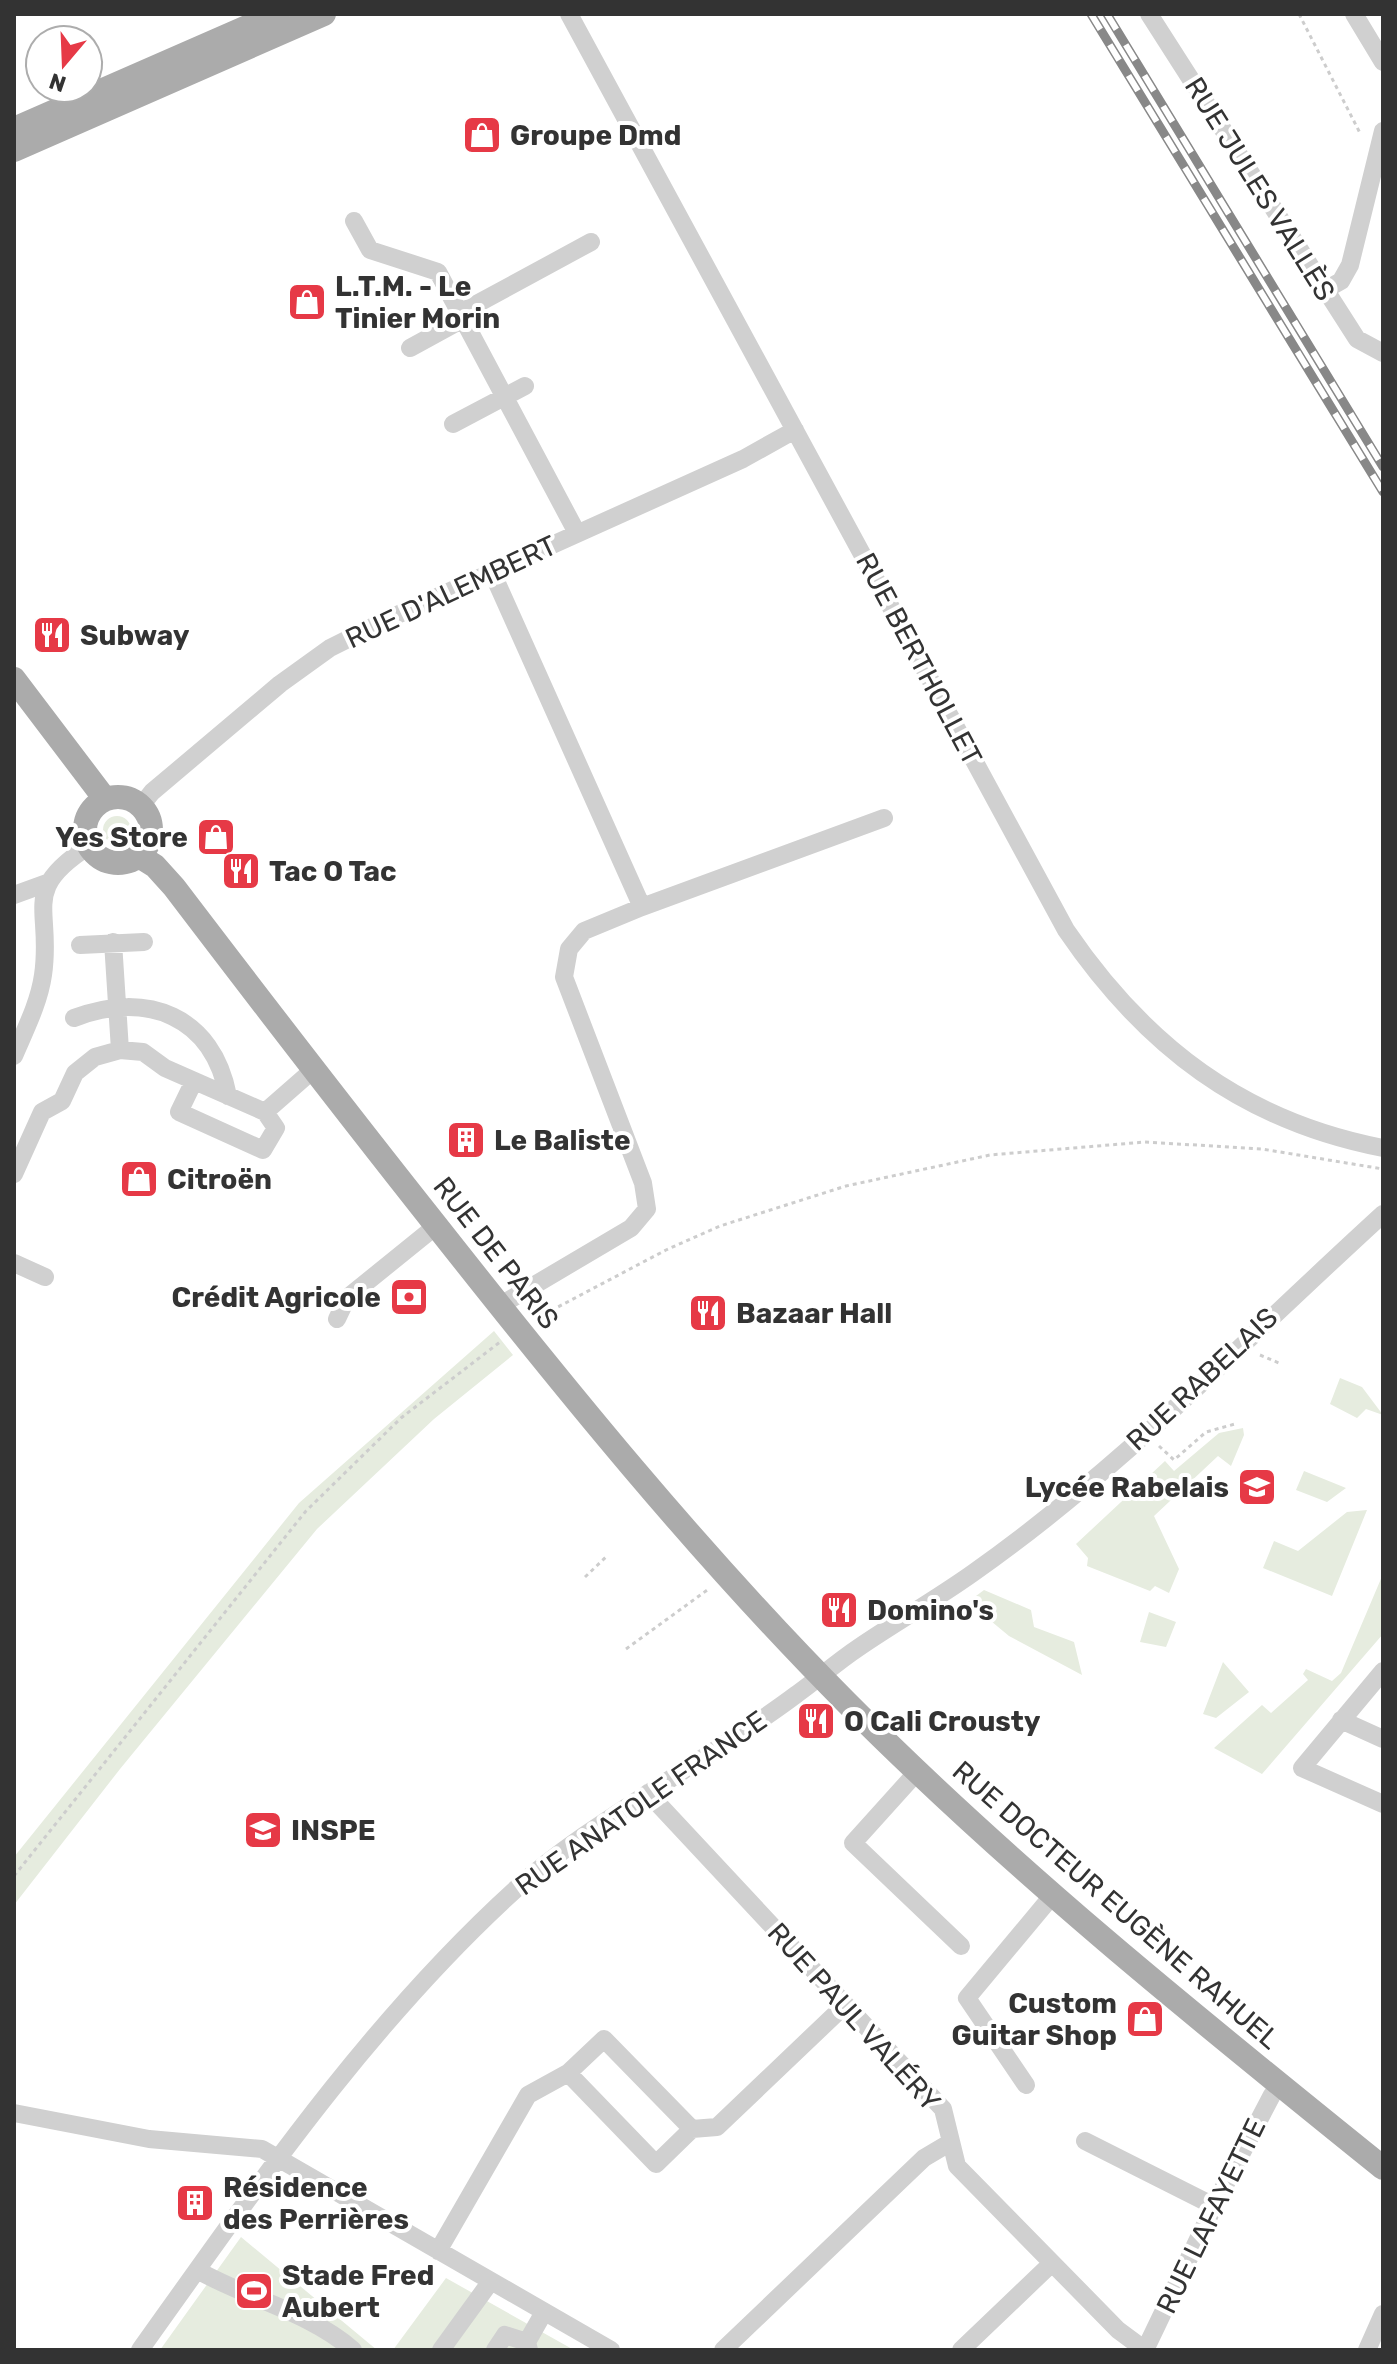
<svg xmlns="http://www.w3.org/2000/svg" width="1397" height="2364" font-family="Rubik,sans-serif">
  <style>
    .green { fill: #e6ecdf }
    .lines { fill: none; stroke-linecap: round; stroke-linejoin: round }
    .path { stroke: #cdcdcd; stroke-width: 3; stroke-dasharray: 4 4; stroke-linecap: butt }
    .minor { stroke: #d0d0d0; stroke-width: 18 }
    .major { stroke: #ababab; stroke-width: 24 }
    .rail-casing { stroke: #888; stroke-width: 9 }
    .rail { stroke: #fff; stroke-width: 6; stroke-dasharray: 18; stroke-linecap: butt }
    .labels { text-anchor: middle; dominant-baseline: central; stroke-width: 8; stroke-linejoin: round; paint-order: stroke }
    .poi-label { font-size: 28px; font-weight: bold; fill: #333; stroke: #fff; text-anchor: start }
    .street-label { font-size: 28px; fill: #333; stroke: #fff }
  </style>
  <rect width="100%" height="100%" fill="#fff"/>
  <path class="green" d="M103 830a14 14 0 1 1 28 0a14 14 0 1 1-28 0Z
    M494,1331L513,1355L434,1419L317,1529L120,1769L14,1905V1857L299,1503Z
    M1340,1378L1362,1387L1383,1415L1366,1409L1357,1418L1330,1404Z
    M1243,1428L1244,1435L1231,1466L1218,1456L1154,1516L1179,1569L1169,1593L1155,1586L1150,1591L1087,1566L1088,1558L1076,1544L1165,1461L1174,1471L1219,1433Z
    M1304,1471L1346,1488L1327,1502L1296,1490Z
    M1367,1510L1332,1596L1263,1568L1274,1541L1298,1551L1347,1512Z
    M1383,1574V1634L1262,1774L1214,1748L1262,1705L1271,1713L1308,1680L1303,1674L1306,1669L1332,1681L1341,1673Z
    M984,1590L1031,1610L1034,1627L1074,1642L1082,1675L1009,1636L968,1602Z
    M1149,1612L1176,1622L1166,1647L1140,1642Z
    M1223,1662L1249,1692L1216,1718L1203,1714Z
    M241,2237L377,2350H160Z
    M446,2278L574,2350H393Z"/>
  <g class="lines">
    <path class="path" d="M1299,14L1361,135
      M537,1318L666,1250L720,1226L846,1186L990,1155L1145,1142L1262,1149L1383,1169
      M1260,1355L1279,1363
      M1159,1446L1174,1460L1206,1432L1235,1424
      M585,1577L606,1557
      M626,1649L710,1588
      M14,1876L306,1511L401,1418L500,1342"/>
    <path class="minor" d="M569,14L1066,930C1145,1046 1243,1121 1383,1148
      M1149,14L1357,339L1383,353
      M1354,14L1383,62
      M354,221L370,250L438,272L577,533
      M1325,290L1341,281L1350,265L1383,131
      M460,313L591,242
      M410,348L463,319
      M453,424L525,386
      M492,572L642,907L584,931L569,949L564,977L643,1183L647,1209L631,1228L499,1306
      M141,806L152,792L280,684L330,648L386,620L743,459L795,430
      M14,895L47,883
      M642,907L884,818
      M113,942L120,1050
      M80,945L144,942
      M74,1018C147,990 213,1016 228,1096
      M14,1056C25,1030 39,1003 43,975C53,908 19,891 89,846
      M194,1081L179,1112L263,1150L276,1128L265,1112
      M14,1174L42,1112L62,1101L75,1073L95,1057L120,1050L143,1052L165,1068L265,1112L313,1070
      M14,1263L45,1277
      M337,1319L347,1298L436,1226
      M1383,1671L1302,1768L1383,1804
      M1341,1720L1383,1739
      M917,1772L853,1843L961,1946
      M648,1793L943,2109L957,2166L1118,2330L1145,2350
      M568,2073L656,2164L692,2129
      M1026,2085L967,1998L1052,1896
      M14,2113L149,2139L262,2149L611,2350
      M1085,2141L1214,2206
      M438,2251L528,2095L568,2073L604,2039L692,2129L717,2127L845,2005
      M197,2270C248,2299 308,2311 353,2350
      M140,2350C255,2189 369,2022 517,1888C569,1841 639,1800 698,1761C731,1740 765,1718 797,1694C818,1679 837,1662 858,1648C896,1622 935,1600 973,1573C1121,1469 1249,1336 1383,1214
      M441,2350L491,2281
      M495,2350L505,2335L527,2342
      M529,2350L527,2342L544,2312
      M723,2350L924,2158L951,2142
      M961,2350L1051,2264
      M1145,2350L1214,2206L1272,2095L1280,2085
      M1367,2350L1383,2314"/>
    <path class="major" d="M14,129L277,14
      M14,150L324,14
      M14,679L105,799
      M85 830a33 33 0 1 1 66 0a33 33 0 1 1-66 0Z
      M139,856L155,866L174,887C260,1000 347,1113 435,1224C565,1389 698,1553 846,1702C1014,1871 1198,2019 1383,2168"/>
    <defs>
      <path id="rail" d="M1091,14L1383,492
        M1107,14L1383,467"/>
    </defs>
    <use href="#rail" class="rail-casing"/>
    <use href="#rail" class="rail"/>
  </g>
  <defs>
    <symbol id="shop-square" viewBox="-11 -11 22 22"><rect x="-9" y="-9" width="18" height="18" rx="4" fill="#e63946" stroke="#fff"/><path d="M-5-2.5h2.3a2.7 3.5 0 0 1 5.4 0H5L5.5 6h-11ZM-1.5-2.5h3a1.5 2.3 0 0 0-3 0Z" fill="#fff"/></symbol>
    <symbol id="restaurant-square" viewBox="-11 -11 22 22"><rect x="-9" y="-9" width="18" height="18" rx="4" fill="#e63946" stroke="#fff"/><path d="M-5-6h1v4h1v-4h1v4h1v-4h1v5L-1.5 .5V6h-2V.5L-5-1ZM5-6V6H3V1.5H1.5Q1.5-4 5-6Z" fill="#fff"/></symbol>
    <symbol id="building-square" viewBox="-11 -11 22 22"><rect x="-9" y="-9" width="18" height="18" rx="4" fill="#e63946" stroke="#fff"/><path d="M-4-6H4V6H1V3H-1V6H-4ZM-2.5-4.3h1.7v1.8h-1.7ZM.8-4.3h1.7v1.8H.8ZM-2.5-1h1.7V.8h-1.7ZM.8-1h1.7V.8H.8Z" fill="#fff"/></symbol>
    <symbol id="bank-square" viewBox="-11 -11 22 22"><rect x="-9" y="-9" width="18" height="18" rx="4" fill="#e63946" stroke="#fff"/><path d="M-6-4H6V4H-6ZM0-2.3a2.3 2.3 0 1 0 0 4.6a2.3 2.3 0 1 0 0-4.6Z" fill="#fff"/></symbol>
    <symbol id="school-square" viewBox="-11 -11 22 22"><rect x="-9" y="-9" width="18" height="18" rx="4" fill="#e63946" stroke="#fff"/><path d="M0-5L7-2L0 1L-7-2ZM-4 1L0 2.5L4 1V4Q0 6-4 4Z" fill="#fff"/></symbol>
    <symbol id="university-square" viewBox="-11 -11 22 22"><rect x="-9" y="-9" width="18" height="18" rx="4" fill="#e63946" stroke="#fff"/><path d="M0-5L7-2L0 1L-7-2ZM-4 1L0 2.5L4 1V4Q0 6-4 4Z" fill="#fff"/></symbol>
    <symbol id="stadium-square" viewBox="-11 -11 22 22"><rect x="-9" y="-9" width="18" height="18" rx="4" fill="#e63946" stroke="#fff"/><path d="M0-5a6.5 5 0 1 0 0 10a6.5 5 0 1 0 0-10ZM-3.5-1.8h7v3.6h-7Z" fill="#fff"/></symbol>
  </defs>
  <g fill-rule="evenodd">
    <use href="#shop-square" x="460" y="113" width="44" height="44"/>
    <use href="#shop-square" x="285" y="280" width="44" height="44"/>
    <use href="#restaurant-square" x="30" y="613" width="44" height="44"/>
    <use href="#shop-square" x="194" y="815" width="44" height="44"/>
    <use href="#restaurant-square" x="219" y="849" width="44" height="44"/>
    <use href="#building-square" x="444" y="1118" width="44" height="44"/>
    <use href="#shop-square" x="117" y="1157" width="44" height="44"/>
    <use href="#bank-square" x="387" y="1275" width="44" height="44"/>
    <use href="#restaurant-square" x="686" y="1291" width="44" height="44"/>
    <use href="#school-square" x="1235" y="1465" width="44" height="44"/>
    <use href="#restaurant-square" x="817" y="1588" width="44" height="44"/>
    <use href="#restaurant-square" x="794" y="1699" width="44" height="44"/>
    <use href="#university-square" x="241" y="1808" width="44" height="44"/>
    <use href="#shop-square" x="1123" y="1997" width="44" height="44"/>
    <use href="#building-square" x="173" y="2181" width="44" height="44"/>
    <use href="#stadium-square" x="232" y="2269" width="44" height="44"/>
  </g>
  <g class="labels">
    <g class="poi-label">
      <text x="510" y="135">Groupe Dmd</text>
      <text x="335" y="286">L.T.M. - Le<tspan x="335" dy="32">Tinier Morin</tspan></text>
      <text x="80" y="635">Subway</text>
      <text x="188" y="837" text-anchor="end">Yes Store</text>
      <text x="269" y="871">Tac O Tac</text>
      <text x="494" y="1140">Le Baliste</text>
      <text x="167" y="1179">Citroën</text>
      <text x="381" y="1297" text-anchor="end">Crédit Agricole</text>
      <text x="736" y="1313">Bazaar Hall</text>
      <text x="1229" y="1487" text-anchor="end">Lycée Rabelais</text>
      <text x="867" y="1610">Domino's</text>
      <text x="844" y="1721">O Cali Crousty</text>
      <text x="291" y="1830">INSPE</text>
      <text x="1117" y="2003" text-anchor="end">Custom<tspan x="1117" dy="32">Guitar Shop</tspan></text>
      <text x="223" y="2187">Résidence<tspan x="223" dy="32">des Perrières</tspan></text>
      <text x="282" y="2275">Stade Fred<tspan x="282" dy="32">Aubert</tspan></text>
    </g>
    <g class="street-label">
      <text transform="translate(1260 189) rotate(58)">RUE JULES VALLÈS</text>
      <text transform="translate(451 592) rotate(-25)">RUE D'ALEMBERT</text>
      <text transform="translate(919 659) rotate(62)">RUE BERTHOLLET</text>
      <text transform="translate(496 1253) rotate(52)">RUE DE PARIS</text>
      <text transform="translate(1202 1379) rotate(-43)">RUE RABELAIS</text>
      <text transform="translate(641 1803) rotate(-35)">RUE ANATOLE FRANCE</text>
      <text transform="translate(1116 1905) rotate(41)">RUE DOCTEUR EUGÈNE RAHUEL</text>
      <text transform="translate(854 2017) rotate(48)">RUE PAUL VALÉRY</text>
      <text transform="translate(1211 2216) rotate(-64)">RUE LAFAYETTE</text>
    </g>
  </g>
  <rect width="1397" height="2364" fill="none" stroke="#333333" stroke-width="32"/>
  <g transform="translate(64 64) rotate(199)"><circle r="38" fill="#ffffff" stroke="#adadad" stroke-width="2"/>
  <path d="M0-6L14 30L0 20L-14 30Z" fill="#e63946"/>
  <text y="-12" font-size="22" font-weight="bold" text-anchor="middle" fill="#333333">N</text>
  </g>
</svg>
